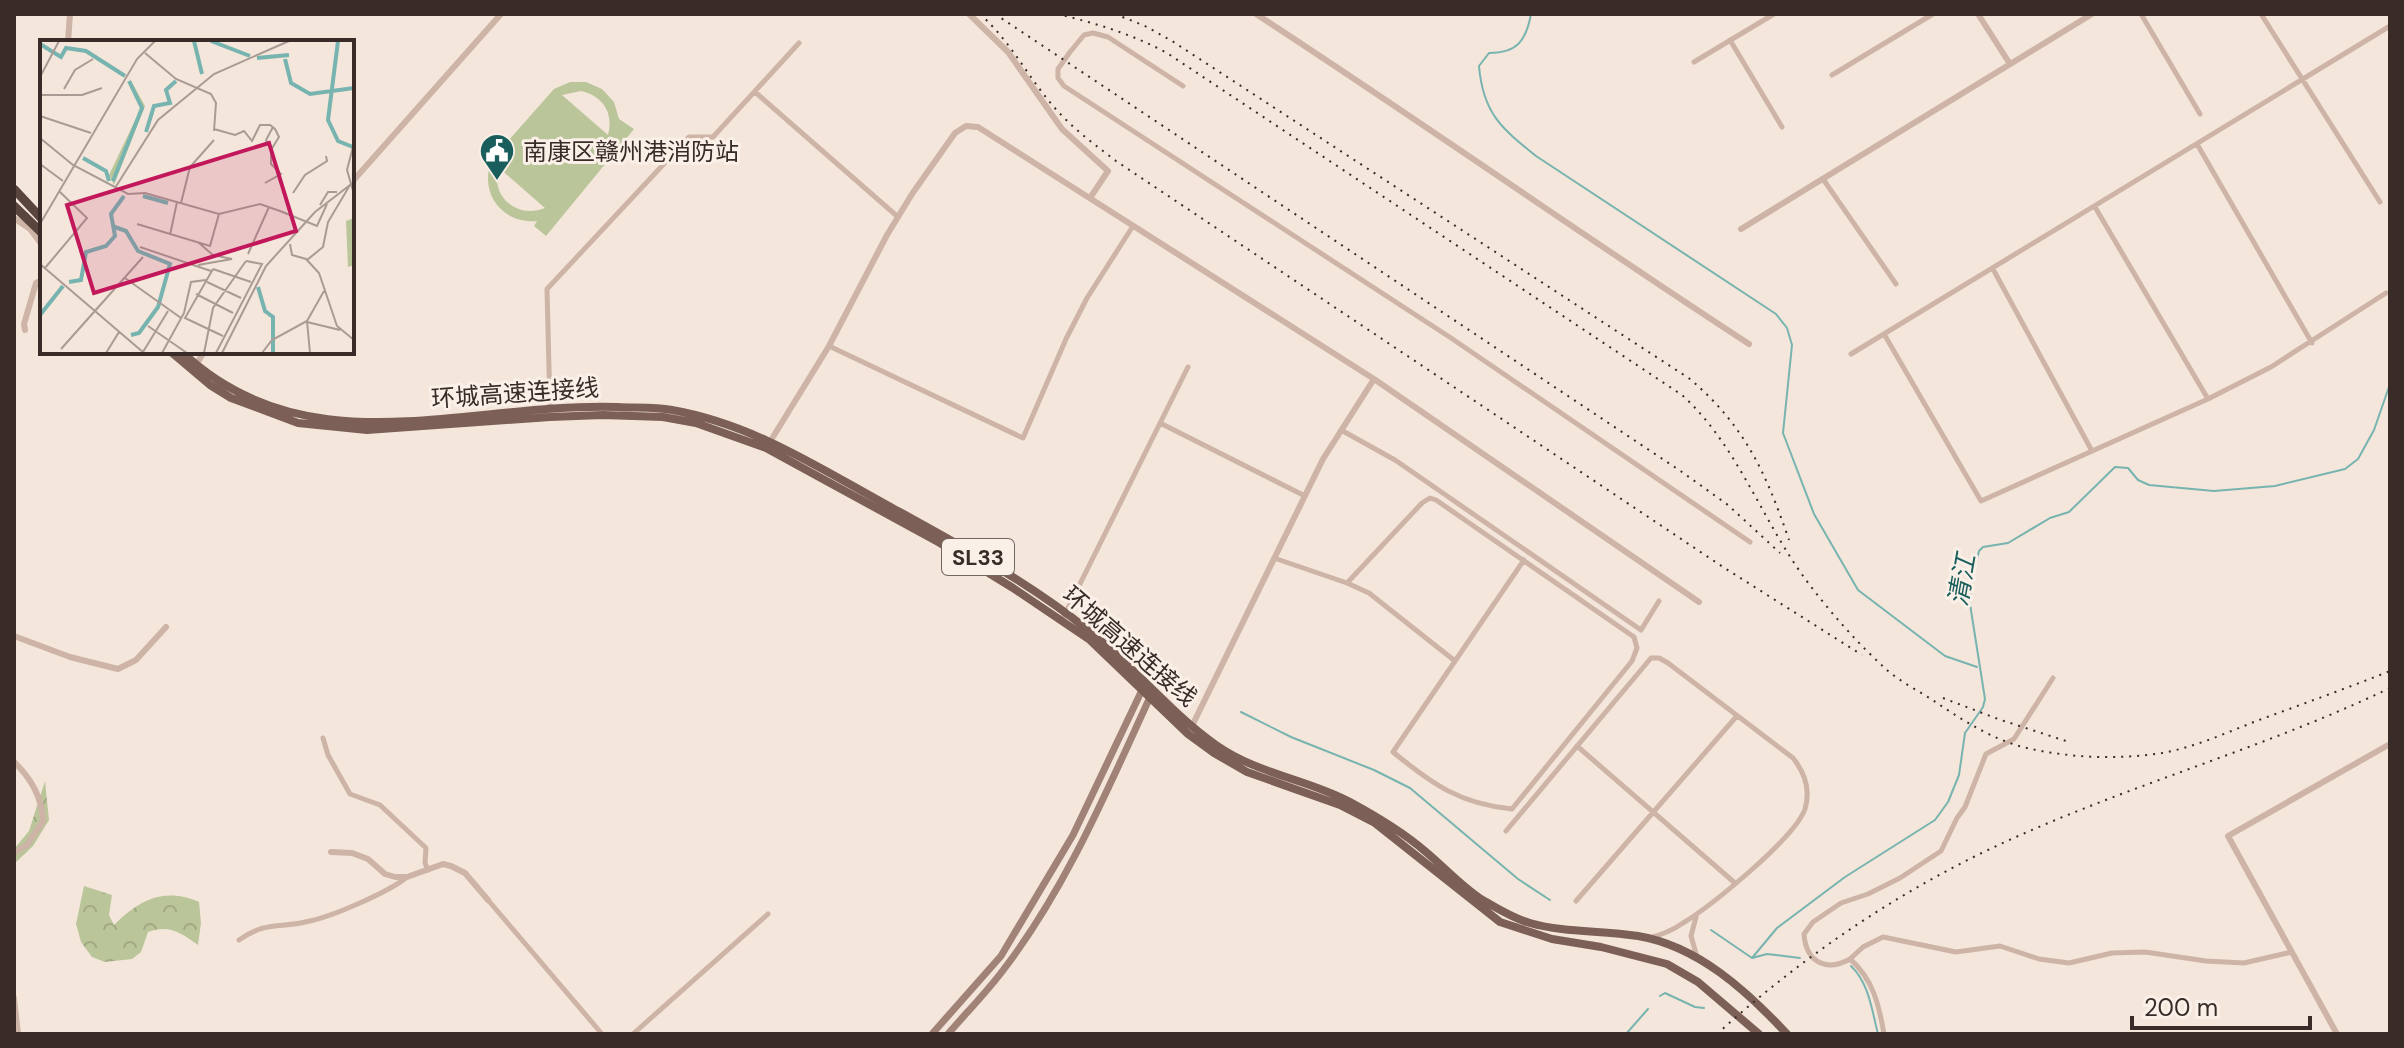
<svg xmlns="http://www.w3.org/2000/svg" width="2404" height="1048" font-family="'DM Sans','Noto Sans SC',sans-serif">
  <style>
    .forest { fill: url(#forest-crowns) }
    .garden { fill: #bac599; fill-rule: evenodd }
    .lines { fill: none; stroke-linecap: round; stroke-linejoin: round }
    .stream { stroke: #77b4b0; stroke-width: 2 }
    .minor { stroke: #cdb4a6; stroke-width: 5 }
    .tertiary { stroke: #cdb4a6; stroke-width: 6 }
    .secondary { stroke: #a18277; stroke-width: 7 }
    .primary { stroke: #7c6057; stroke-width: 8 }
    .motorway { stroke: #5a443e; stroke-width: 9 }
    .rail { stroke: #392b27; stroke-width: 2; stroke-dasharray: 2 6; stroke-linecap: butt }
    .labels { text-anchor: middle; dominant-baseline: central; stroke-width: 6; stroke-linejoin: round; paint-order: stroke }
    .shield { fill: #fbf0e8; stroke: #736661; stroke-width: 2 }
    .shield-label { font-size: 22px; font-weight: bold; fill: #392b27 }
    .poi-label { font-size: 24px; fill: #392b27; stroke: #fbf0e8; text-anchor: start }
    .street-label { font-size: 24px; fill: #392b27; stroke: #fbf0e8 }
    .water-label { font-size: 26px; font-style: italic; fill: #195e5c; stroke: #fbf0e8 }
    .inset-river { fill: none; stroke: #77b4b0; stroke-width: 4 }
    .inset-road { fill: none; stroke: #a99b93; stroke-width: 2 }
    .view { fill: #c2185b; fill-opacity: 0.15; stroke: #c2185b; stroke-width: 4 }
    .inset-edge { fill: none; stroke: #392b27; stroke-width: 4 }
  </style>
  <defs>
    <pattern id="forest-crowns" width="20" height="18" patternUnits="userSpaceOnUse" patternTransform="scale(2)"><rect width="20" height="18" fill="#bac599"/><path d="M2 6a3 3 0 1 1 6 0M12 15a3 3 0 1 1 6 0" fill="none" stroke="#a1a984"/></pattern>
  </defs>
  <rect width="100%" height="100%" fill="#f4e6db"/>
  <path class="forest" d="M45,781L49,820L33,846L14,864V849L29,831Z
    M84,886L112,895L109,915L114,925C140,900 163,887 199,902L201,923L198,945C181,933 169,924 148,932L141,952L132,959L105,962L92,957L81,942L76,924Z"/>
  <path class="garden" d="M570,82H586L602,89L614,102L619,119L634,129L546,236L534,226L537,221C502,224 478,193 492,159L554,89ZM581,91C603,96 614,113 608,135L562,95ZM498,168H499L545,208C517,219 491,197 498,168Z"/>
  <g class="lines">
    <path class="stream" d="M1531,14C1526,41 1517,53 1489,53L1479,66C1483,113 1501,128 1536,156L1776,314L1787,328L1792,345L1783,433L1814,514L1858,590L1945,656L1977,667
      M1241,712L1291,737L1374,770L1410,788L1518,879L1550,900
      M1711,930L1752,958L1767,954L1800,958
      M1752,958L1777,928L1845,877L1935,820L1948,802L1959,775L1965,733L1983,707L1985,699L1970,604L1971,585L1979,551L1983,547L2008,543L2050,518L2069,512L2115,467L2128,468L2138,480L2149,485L2214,491L2275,486L2345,469L2358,459L2374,430L2390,384
      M1851,966C1869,983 1872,1011 1878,1034
      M1660,996L1665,993L1695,1007L1704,1008
      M1626,1034L1648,1009"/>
    <path class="minor" d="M2141,14L2200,114
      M2261,14L2380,202
      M1730,40L1782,127
      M1694,62L1774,14
      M1832,75L1933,14
      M1183,86L1108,37L1093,33L1084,35L1070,52L1058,69V78L1064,86L1451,338L1750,542
      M755,92L898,217
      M2197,144L2312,343
      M1823,179L1896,284
      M2095,207L2208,399
      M1993,269L2092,451
      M1884,334L1981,501L2208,399L2271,367L2386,293
      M829,346L1023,438L1066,339L1087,298L1133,226
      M1851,354L2390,26
      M550,408L547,289L689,137H713L799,43
      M1160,423L1305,496
      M1341,430L1395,460L1641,630L1659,601
      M1274,558L1347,583L1422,503L1430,498L1436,500L1634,637L1637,648L1632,661L1512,809C1460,804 1432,784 1393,752L1524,560
      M1347,583L1369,593L1455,661
      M1062,620L1188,367
      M323,738L328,755L350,794L380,805L426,848L425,863L428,870
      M1577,746L1735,883
      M1506,831L1651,658H1659L1668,663L1793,758C1805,773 1811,789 1805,809C1795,838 1711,906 1683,923C1673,930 1661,935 1649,938
      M488,900L602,1034
      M1576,901L1736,717
      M1696,917L1691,936L1697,957
      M239,940C268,920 280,929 310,921C333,916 389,892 407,877
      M1850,959L1863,947L1883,937L1956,952L2000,946L2039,959L2069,963L2112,953L2145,952L2206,961L2244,963L2292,952
      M633,1034L768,914
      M1884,1034C1879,1005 1873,979 1850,959C1827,972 1806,963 1804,934L1813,922L1841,903L1868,894L1900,878L1941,851L1957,818L1965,807L1986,754L2014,739L2053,678"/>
    <path class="tertiary" d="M969,14L1008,52L1062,129L1108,171L1090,198
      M1256,14C1422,122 1583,236 1749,344
      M1978,14L2010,64
      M68,42L70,14
      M352,182L501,14
      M14,218L30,229L42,245
      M1741,229L2092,14
      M25,330L24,324L36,283L42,280
      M196,365L204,352
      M768,445L829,346L887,235L912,194L955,133L966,126L978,127L1374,379L1699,602
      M14,636L70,657L118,669L136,660L166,627
      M1190,730L1323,459L1374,379
      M14,762C31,778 42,797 43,821L27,845L14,853
      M331,852L352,853L368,859L385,874L395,877H407L443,864L451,866L465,873L488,900
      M14,998L18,1034
      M2337,1034L2228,836L2390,744"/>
    <path class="secondary" d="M932,1034L1001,956L1073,835L1143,688
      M948,1034C966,1013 987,992 1004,969C1067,887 1108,788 1151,695"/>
    <path class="primary" d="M171,352L210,385L231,398L298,423L367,430L550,417L603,415L663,417L696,423L766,448L940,543L1013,588L1090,640L1188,734L1214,753L1247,772L1340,805L1375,823L1500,922L1552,939L1601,947L1667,964L1698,982L1759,1034
      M182,352C307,470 467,402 618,407C636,408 654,407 672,410C752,424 818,467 887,505C956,543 1027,581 1088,630C1133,665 1169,712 1216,745C1257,774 1307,779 1350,802C1376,816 1403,832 1426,852C1444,867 1461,886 1481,899C1497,908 1512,918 1530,923C1565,933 1602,930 1638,936C1698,946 1747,991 1787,1034"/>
    <path class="motorway" d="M14,189L42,219
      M14,206L42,233"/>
    <path class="rail" d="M980,14C1012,43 1027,76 1054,107C1072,128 1094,144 1116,161L1723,567L1862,655
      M995,14L1682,472L1728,505L1780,553
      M1057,14C1095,23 1132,34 1167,53L1682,395C1738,446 1761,519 1806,580C1829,611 1858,644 1887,670C1902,683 1921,692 1937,703C1964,721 1992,739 2023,747C2067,758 2117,760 2162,753C2196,747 2228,732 2259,720C2303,704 2347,688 2390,671
      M1115,14L1145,26L1172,41L1690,379C1745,426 1766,473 1789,540
      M1943,698L1998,719L2069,742
      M1717,1034C1803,956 1900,890 2005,842C2131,784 2265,748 2390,688"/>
  </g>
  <defs>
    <symbol id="civic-pin" viewBox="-11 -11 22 30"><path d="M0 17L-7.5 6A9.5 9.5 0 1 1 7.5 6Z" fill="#195e5c" stroke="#fbf0e8"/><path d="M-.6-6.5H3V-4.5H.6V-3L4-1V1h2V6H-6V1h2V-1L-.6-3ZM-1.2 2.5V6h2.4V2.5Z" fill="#fff"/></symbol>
  </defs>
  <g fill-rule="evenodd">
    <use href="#civic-pin" x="477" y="131" width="40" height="54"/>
  </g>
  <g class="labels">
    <rect class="shield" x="942" y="539" width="72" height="36" rx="6"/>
    <g class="shield-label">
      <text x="978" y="557">SL33</text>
    </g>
    <g class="poi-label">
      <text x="523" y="151">南康区赣州港消防站</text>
    </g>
    <g class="street-label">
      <text transform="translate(515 393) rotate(-4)">环城高速连接线</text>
      <text transform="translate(1130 646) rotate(41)">环城高速连接线</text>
    </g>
    <g class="water-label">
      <text transform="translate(1962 580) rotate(-80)">清江</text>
    </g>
  </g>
  <g transform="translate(40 40)">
    <rect width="314" height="314" fill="#f4e6db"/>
    <path d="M89,37L105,66L74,145L69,135L101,68ZM314,178V225L308,227L306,181Z" fill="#bac599"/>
    <path class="inset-river" d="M154,1L162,34M171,1L210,16M298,1L288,80L298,101L313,107M0,4L21,17L26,8L46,11L85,36M217,18L249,15M245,19L251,43L270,54L314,48M106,92L114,66L130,63L126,50L136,41M43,118L66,131L69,141M73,141L102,68L89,41M103,156L128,163M72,186L86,191L98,211L130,224L118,267L99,293L91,295M29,242L41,240L46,212L66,206L75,196L71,174L84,156M218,247L225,271L233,277V313M0,275L23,246"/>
    <path class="inset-road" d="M105,13L136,39L171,54L176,63L174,91M0,37L19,1M24,49L35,30L53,19M0,55H42L62,48M0,76L51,93M174,89L195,95L204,91L212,101L220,85H230L235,89L239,97L231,110L226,100L233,87M0,98L33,125L88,154L105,153L179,174L220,164L240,171M314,103L307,130L314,154M0,124L23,141M225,143L241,134L231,124V110M75,148L118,80L174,34L249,1M253,153L265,135L287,121L286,116M141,163L150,127L174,100M280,165L288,152H297M240,171L277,186L287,164M0,184L97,19L115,1M97,184L170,206L179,174M130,195L137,162M250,204L252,215L266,219L279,233L297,286L314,300M100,207L171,231M208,214L229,167M267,220L283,207L288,182L310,145M0,224L104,313M158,225L192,219L173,215L159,203M5,228L47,178L20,152M173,229L145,278L183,296M173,229L211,242M85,238L141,278M167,242L201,258M156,254L193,273M267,281L270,313M267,282L300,290M108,286L147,313M21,309L103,217M103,312L128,271M66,313L79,292M122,313L144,273L151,242L166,240M164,313L173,268L206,221M176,313L222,224L206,221M182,313L226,226L275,172L314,142M222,313L232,300L267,281L284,251"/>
    <path class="view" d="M229,103L256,191L54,253L27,165Z"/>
    <rect width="314" height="314" class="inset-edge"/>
  </g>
  <rect width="2404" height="1048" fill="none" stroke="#392b27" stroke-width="32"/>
  <path d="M2132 1016v12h178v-12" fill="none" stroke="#392b27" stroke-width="4"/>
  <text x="2144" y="1016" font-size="24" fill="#392b27" stroke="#fbf0e8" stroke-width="6" paint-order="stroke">200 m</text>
</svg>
